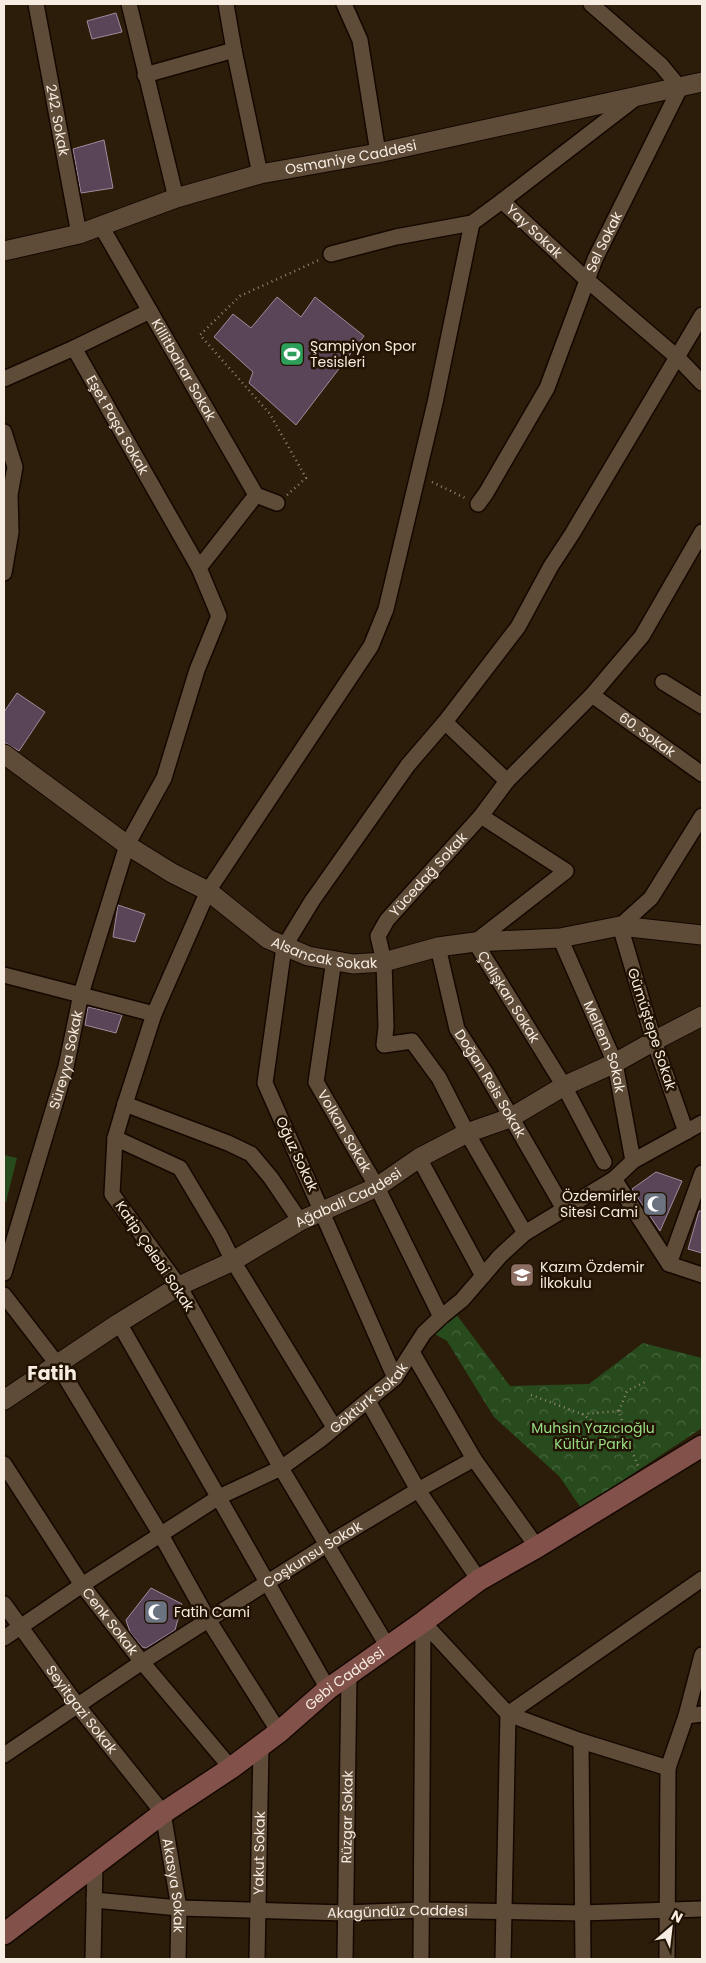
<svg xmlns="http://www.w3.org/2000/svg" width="706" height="1963" font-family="Poppins,sans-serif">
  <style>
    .grass { fill: #274b1d }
    .park { fill: url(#park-crowns) }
    .building { fill: #594557; stroke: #a08a9e }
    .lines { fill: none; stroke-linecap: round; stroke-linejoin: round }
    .minor-casing { stroke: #140700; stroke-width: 18 }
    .tertiary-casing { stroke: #140700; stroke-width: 21 }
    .secondary-casing { stroke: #140700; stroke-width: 24 }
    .path { stroke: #938677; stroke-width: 2.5; stroke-dasharray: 1 4; stroke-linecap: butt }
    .minor { stroke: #5e4c39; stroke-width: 15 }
    .tertiary { stroke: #5e4c39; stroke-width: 19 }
    .secondary { stroke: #82524a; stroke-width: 21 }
    .labels { text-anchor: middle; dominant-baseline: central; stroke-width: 5; stroke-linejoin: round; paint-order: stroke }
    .street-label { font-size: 14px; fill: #f7ece1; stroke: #221303 }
    .poi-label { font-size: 14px; fill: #f7ece1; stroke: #221303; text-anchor: start }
    .park-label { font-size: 14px; fill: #97de84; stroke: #221303 }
    .district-label { font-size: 19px; font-weight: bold; fill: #f7ece1; stroke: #221303 }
  </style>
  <defs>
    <pattern id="park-crowns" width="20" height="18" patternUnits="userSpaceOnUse" patternTransform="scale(1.25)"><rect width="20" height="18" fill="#274b1d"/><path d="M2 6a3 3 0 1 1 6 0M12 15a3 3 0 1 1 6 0" fill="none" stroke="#47653e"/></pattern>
  </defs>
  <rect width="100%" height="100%" fill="#2c1d0a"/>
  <path class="grass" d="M4,1155L17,1158L6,1202H4Z"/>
  <path class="park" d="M456,1314L510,1386L589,1384L643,1343L702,1358V1428L581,1508L559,1476L494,1417L447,1341L433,1333Z"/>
  <path class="building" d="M116,13L122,32L92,39L87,21Z
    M104,140L113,188L81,193L73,149Z
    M277,297L301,317L315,297L364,336L296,425L249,383L253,372L214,337L233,314L251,328Z
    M17,693L45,712L19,751L4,742V712Z
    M118,905L145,914L135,942L113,937Z
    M88,1007L122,1015L116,1033L85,1025Z
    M656,1172L682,1181L660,1231L632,1189Z
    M699,1211H702V1253L688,1249Z
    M151,1588L182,1604L175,1630L146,1648L142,1647L130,1632L126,1620Z"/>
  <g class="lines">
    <defs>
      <g id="minor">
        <path id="s1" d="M36,4L79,234"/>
        <path d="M129,4L176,198"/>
        <path d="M226,4L234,50"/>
        <path d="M344,4L360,40L378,153"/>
        <path d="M145,75L234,50L260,174"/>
        <path d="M502,201L637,97"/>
        <path id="s2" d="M101,226L256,495L277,503"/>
        <path id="s3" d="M331,254L396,237L472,223L502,201L587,280L678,358L702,383"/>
        <path d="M74,348L150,311"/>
        <path id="s4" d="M4,379L74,348L199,568"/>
        <path d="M4,432L15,467L10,495L11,532L4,573"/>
        <path id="s5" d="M478,504L486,493L547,388L595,259L680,88L661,65L591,4"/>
        <path d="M663,682L702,706"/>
        <path id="s6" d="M592,695L702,774"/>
        <path d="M445,722L507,781"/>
        <path id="s7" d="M481,816L566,871L475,942L564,1086L604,1162"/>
        <path id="s8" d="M560,938L615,1063L633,1161"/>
        <path id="s9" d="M438,947L457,1029L485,1072L564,1209"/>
        <path id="s10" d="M334,960L316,1082L377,1187L441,1317"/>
        <path d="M4,975L154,1014"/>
        <path d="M125,1104L228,1143L251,1154L271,1178L300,1221"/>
        <path d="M686,1132L654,1041L620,926L651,898L702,816"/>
        <path d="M115,1138L180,1168L220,1235L233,1261L334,1427"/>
        <path d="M419,1158L483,1276"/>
        <path d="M614,1179L669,1264L702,1275"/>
        <path id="s11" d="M525,1233L467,1133L439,1078L412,1041L384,1045L386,1027L384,962L378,936L387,920L481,816L507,781L592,695L642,636L702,532"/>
        <path d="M669,1264L702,1173"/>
        <path id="s12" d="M4,1273L66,1067L81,994L127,845L164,778L197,670L219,616L199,568L256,495"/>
        <path d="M4,1295L58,1365L161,1535L209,1621L279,1732"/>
        <path d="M119,1323L328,1689"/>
        <path d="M412,1352L474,1459L537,1547"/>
        <path d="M395,1378L265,1083L284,947L312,901L408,765L445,722L518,627L551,566L572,534L702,315"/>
        <path d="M368,1401L418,1490L479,1580"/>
        <path id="s13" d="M4,1464L82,1585L142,1662L231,1768"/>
        <path id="s14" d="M4,1604L77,1705L163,1813L179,1908L178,1959"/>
        <path d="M423,1622L508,1714L581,1741L668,1768"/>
        <path id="s15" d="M4,1638L82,1585L219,1497L281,1468L320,1440L395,1378L424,1333L441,1317L462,1300L500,1256L525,1233L614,1179L633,1161L702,1123"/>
        <path d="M388,1647L281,1468L179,1286L112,1194L115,1138L125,1104L154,1014L208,891L371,646L386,609L435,403L472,223"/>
        <path d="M686,1716L702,1714"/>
        <path d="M581,1741L583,1959"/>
        <path id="s16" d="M4,1755L142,1662L328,1544L418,1490L474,1459"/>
        <path id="s17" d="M94,1900L179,1908L345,1913L422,1910L582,1913L702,1909"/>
        <path d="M93,1959L95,1864"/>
        <path id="s18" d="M257,1959L261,1746"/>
        <path id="s19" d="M345,1959L349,1674"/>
        <path d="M421,1959L423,1622"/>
        <path d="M503,1959L508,1714L702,1579"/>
        <path d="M667,1959L668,1768L686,1716L702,1655"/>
      </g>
      <g id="tertiary">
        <path id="s20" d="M4,251L79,234L176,198L260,174L378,153L702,82"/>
        <path id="s21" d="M4,754L127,845L172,873L208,891L268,939L308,956L353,964L384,962L438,947L475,942L560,938L620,926L702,935"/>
        <path id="s22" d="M4,1400L119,1323L179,1286L233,1261L300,1221L377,1187L419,1158L467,1133L510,1118L564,1086L615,1063L654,1041L702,1016"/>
      </g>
      <g id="secondary">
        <path id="s23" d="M4,1934L163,1813L231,1768L279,1732L328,1689L423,1622L479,1580L537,1547L702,1446"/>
      </g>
    </defs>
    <use href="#minor" class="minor-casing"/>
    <use href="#tertiary" class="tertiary-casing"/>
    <use href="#secondary" class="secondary-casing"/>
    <path class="path" d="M432,482L465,498
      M287,495L306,478L270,414L200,335L240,296L319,260
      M531,1395L582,1414L619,1411L630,1446L582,1414
      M619,1411L627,1391L647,1381
      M630,1446L638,1466"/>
    <use href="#minor" class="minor"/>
    <use href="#tertiary" class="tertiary"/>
    <use href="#secondary" class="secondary"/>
  </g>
  <defs>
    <symbol id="stadium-square" viewBox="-11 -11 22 22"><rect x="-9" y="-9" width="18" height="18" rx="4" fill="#2e9e5b" stroke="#221303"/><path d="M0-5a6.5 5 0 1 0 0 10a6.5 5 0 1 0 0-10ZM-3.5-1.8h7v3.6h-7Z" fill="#fff"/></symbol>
    <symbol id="mosque-square" viewBox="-11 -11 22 22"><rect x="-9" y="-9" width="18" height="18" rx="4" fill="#6b7280" stroke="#221303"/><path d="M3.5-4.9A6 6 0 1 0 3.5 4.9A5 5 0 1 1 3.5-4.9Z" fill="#fff"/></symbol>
    <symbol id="school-square" viewBox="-11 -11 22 22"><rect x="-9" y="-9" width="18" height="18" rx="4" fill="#8d6e63" stroke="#221303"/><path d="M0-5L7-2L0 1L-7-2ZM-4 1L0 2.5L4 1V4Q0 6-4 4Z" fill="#fff"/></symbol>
  </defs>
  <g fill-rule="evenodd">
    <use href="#stadium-square" x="278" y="340" width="28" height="28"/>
    <use href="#mosque-square" x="641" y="1190" width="28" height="28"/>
    <use href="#school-square" x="508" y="1261" width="28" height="28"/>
    <use href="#mosque-square" x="142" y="1598" width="28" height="28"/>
  </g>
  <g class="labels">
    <g class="street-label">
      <text stroke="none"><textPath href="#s1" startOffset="118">242. Sokak</textPath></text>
      <text stroke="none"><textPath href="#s20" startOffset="360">Osmaniye Caddesi</textPath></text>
      <text stroke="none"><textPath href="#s3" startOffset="226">Yay Sokak</textPath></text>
      <text stroke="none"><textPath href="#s5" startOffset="292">Sel Sokak</textPath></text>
      <text stroke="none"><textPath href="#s2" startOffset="166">Killitbahar Sokak</textPath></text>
      <text stroke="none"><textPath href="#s4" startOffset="165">Eşet Paşa Sokak</textPath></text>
      <text stroke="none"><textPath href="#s6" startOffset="68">60. Sokak</textPath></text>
      <text stroke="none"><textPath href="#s11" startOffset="441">Yücedağ Sokak</textPath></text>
      <text stroke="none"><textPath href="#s21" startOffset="382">Alsancak Sokak</textPath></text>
      <text stroke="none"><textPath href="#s7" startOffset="281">Çalışkan Sokak</textPath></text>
      <text transform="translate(652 1029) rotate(72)">Gümüştepe Sokak</text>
      <text stroke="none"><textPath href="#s8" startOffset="118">Meltem Sokak</textPath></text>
      <text stroke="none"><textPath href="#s12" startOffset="222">Süreyya Sokak</textPath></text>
      <text stroke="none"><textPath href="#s9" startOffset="148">Doğan Reis Sokak</textPath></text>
      <text stroke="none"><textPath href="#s10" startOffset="180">Volkan Sokak</textPath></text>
      <text transform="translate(297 1154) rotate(65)">Oğuz Sokak</text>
      <text stroke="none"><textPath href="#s22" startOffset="400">Ağabali Caddesi</textPath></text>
      <text transform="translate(155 1256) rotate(56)">Katip Çelebi Sokak</text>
      <text stroke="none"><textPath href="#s15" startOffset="438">Göktürk Sokak</textPath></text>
      <text stroke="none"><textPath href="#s16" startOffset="368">Coşkunsu Sokak</textPath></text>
      <text stroke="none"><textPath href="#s13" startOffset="190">Cenk Sokak</textPath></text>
      <text stroke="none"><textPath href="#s23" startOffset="426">Gebi Caddesi</textPath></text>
      <text stroke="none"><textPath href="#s14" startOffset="131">Seyitgazi Sokak</textPath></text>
      <text stroke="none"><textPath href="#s19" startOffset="142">Rüzgar Sokak</textPath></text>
      <text stroke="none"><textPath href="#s18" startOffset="106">Yakut Sokak</textPath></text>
      <text stroke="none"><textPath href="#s14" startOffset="336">Akasya Sokak</textPath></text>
      <text stroke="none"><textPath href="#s17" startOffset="304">Akagündüz Caddesi</textPath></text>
    </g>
    <g class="poi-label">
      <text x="310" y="346">Şampiyon Spor<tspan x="310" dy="16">Tesisleri</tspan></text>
      <text x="638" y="1196" text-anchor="end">Özdemirler<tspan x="638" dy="16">Sitesi Cami</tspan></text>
      <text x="540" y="1267">Kazım Özdemir<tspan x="540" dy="16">İlkokulu</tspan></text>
      <text x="174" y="1612">Fatih Cami</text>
    </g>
    <g class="park-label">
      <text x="593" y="1428">Muhsin Yazıcıoğlu<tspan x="593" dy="16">Kültür Parkı</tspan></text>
    </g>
    <g class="district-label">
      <text x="52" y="1373">Fatih</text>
    </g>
  </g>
  <rect width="706" height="1963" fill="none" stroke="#f7ece1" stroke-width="10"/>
  <g transform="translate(671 1928) rotate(28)" stroke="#221303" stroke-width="4" paint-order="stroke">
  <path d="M0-4L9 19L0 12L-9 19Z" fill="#f7ece1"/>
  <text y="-8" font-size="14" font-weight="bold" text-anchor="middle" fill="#f7ece1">N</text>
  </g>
</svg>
